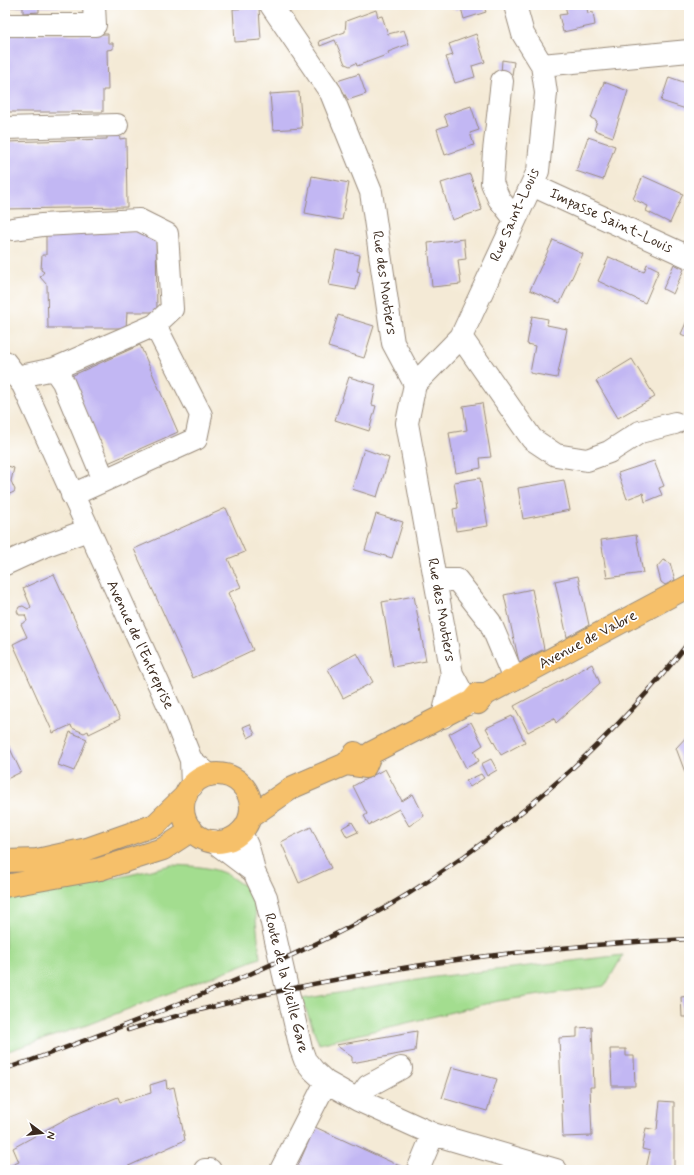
<svg xmlns="http://www.w3.org/2000/svg" width="694" height="1175" font-family="Mynerve,sans-serif">
  <style>
    .green { fill: #a3dd8f; stroke: #6f8456 }
    .building { fill: #c2b7f3 }
    .lines { fill: none; stroke-linecap: round; stroke-linejoin: round }
    .minor-casing { stroke: #988a7a; stroke-width: 24 }
    .major-casing { stroke: #988a7a; stroke-width: 24 }
    .minor { stroke: #fff; stroke-width: 22 }
    .major { stroke: #f6c06b; stroke-width: 22 }
    .rail-casing { stroke: #3b2a1e; stroke-width: 4.5 }
    .rail { stroke: #fff; stroke-width: 3; stroke-dasharray: 9; stroke-linecap: butt }
    .labels { text-anchor: middle; dominant-baseline: central; stroke-width: 3.5; stroke-linejoin: round; paint-order: stroke }
    .street-label { font-size: 15px; fill: #3b2a1e; stroke: #fff }
  </style>
  <rect width="100%" height="100%" fill="#fff"/>
  <filter id="ink" filterUnits="userSpaceOnUse"><feTurbulence type="fractalNoise" baseFrequency=".025" numOctaves="2"/><feDisplacementMap in="SourceGraphic" scale="8" xChannelSelector="R" yChannelSelector="G"/><feConvolveMatrix kernelMatrix="1 2 1 2 8 2 1 2 1" color-interpolation-filters="sRGB"/></filter>
  <filter id="wash" filterUnits="userSpaceOnUse"><feTurbulence type="fractalNoise" baseFrequency=".012" numOctaves="4" result="noise"/><feDisplacementMap in="SourceGraphic" scale="16" xChannelSelector="R" yChannelSelector="G"/><feGaussianBlur stdDeviation="0.9" result="paint"/><feColorMatrix in="noise" values="0 0 0 0 0 0 0 0 0 0 0 0 0 0 0 0 0 1.4 0 .05"/><feComposite in="paint" operator="in"/></filter>
  <g filter="url(#wash)">
    <rect width="100%" height="100%" fill="#f4ead6"/>
    <path class="green" d="M171,865C189,866 208,866 224,873C233,877 239,885 249,887L254,900L260,958L87,1025L5,1052V894C62,890 116,879 171,865Z
      M623,955L605,986L498,1001L319,1044L302,999L435,977Z"/>
    <g id="blocks">
      <path class="building" d="M7,5H87V7H39V12L23,13V7H7Z
        M454,5H483L486,12L464,19L461,8L455,10Z
        M565,5H586L588,13L593,12L595,25L563,32L559,15L567,14Z
        M259,8L261,40L235,42L233,9Z
        M376,10L378,17L382,16L388,34L404,30L409,44L388,52L389,54L357,66L356,63L350,66L345,64L335,40L320,46L319,41L345,32L346,21Z
        M5,34H108V43H113V49L107,50L108,90H103V112H5Z
        M476,34L485,62L472,66L475,77L455,83L446,57L453,55L449,44Z
        M502,60L514,62L512,75L501,74Z
        M359,74L366,94L348,100L337,81Z
        M669,77L689,84V110L661,101Z
        M604,82L628,91L613,137L594,130L597,121L591,118Z
        M299,92L302,128L273,130L270,94Z
        M471,106L479,130L470,133L474,145L445,155L437,129L448,125L444,115Z
        M107,134H119L120,139L126,138L127,207L5,209V142L107,139Z
        M588,137L615,146L603,180L576,171Z
        M470,174L482,210L452,220L441,183Z
        M312,176L349,183L342,220L305,213Z
        M643,176L683,194L670,223L646,211L648,206L633,199Z
        M156,231L157,312H127L126,328H48L47,285L40,277L44,272L41,270L42,255H46V233Z
        M464,239L466,259L458,260L461,284L432,287L428,243Z
        M553,240L583,254L560,303L530,290Z
        M336,250L360,255L357,271L360,272L356,290L329,285Z
        M609,257L644,272L647,264L659,270L645,303L598,281Z
        M674,264L684,269L673,294L663,289Z
        M338,315L374,326L364,358L328,347Z
        M532,316L548,319L547,325L567,329L557,378L530,373L535,346L527,344Z
        M689,316V338L681,334Z
        M140,345L178,432L108,463L69,377Z
        M632,359L655,397L618,418L596,381Z
        M349,377L376,385L372,405L376,406L369,431L335,420Z
        M482,403L491,457L480,458L481,468L456,473L449,433L467,430L463,406Z
        M364,449L389,458L377,497L352,489Z
        M654,461L664,486L659,488L662,495L645,502L643,493L627,499L618,473Z
        M5,465L14,468L11,481L15,490L14,492L5,496Z
        M480,478L488,526L456,531L453,509L458,508L454,482Z
        M564,480L570,510L523,519L518,488Z
        M226,508L245,552L228,559L241,587L228,593L253,650L193,678L134,549Z
        M376,514L403,522L392,558L365,550Z
        M636,535L643,573L607,578L601,540Z
        M663,560L670,563L675,580L665,585L661,582L657,567Z
        M54,574L120,719L89,734L88,731L84,733L72,728L71,725L53,733L13,644L27,637L21,624L27,621L25,615H19L17,611L19,607L23,606L28,609L31,607L23,588Z
        M578,576L589,625L567,637L555,581Z
        M532,589L544,649L519,662L504,595Z
        M414,596L426,661L393,667L382,602Z
        M357,653L373,682L343,698L328,669Z
        M592,664L600,683L556,723L554,718L528,732L514,706Z
        M512,716L525,742L501,755L486,728Z
        M471,722L483,745L474,751L479,761L466,768L449,734Z
        M250,724L255,734L248,738L243,727Z
        M70,732L87,739L74,771L58,765Z
        M689,734V783L676,748Z
        M5,738L21,772L5,780Z
        M491,759L497,770L487,776L481,764Z
        M385,769L402,801L413,794L424,816L409,826L399,809L369,825L364,816L367,814L353,786Z
        M481,774L484,778L470,787L466,781Z
        M352,822L358,832L347,837L342,828Z
        M311,827L331,868L299,883L281,842Z
        M689,996V1017H682L681,997Z
        M592,1027L594,1087H590L592,1136L563,1137L559,1038L577,1037V1028Z
        M417,1031L415,1051L352,1063V1057L336,1045Z
        M610,1049H626V1056H634L635,1086H612Z
        M452,1067L497,1079L487,1111L442,1098Z
        M166,1080L167,1089L174,1087L185,1140L120,1170H5V1168L19,1162L13,1148L71,1116L118,1097L120,1102L151,1093L150,1085Z
        M660,1101L674,1102V1170L646,1169L650,1151L642,1149L646,1128L657,1130Z
        M315,1127L402,1167L401,1170H296Z"/>
    </g>
  </g>
  <g filter="url(#ink)">
    <use href="#blocks" fill-opacity="0" stroke="#988a7a" stroke-width="1"/>
    <g class="lines">
      <defs>
        <path id="minor" d="M271,5L331,93L371,192L393,343L415,384L407,423L452,674
          M5,25H95L94,5
          M542,65L689,51
          M502,81L494,151L492,183L499,199L514,218
          M5,128L117,125
          M532,185L689,257
          M13,229L42,225L139,220L167,234L172,309L155,325L54,369L16,377
          M461,337L532,439L556,455L587,460L609,452L640,432L675,423
          M5,362L23,385L176,722L191,760L192,786
          M54,369L63,382L104,480
          M415,384L461,337L538,171L546,93L542,65L523,34L515,5
          M72,495L196,439L201,415L155,325
          M5,564L44,546L88,530
          M436,580H457L490,622L514,679
          M443,717L452,674L468,704
          M191,760L209,775
          M240,833C249,845 251,858 254,872
          M213,841L254,872L266,897L301,1049L305,1060L314,1071L326,1082L358,1100L433,1134L556,1170
          M358,1100L368,1086L401,1068
          M205,1170H210
          M281,1170L326,1082
          M418,1170L433,1134"/>
        <path id="major" d="M472,701L478,703L486,694L689,586
          M346,764L365,767L371,753L472,701L478,694H483
          M183 808a34 34 0 1 1 68 0a34 34 0 1 1-68 0Z
          M250,817L293,787L346,764L355,753
          M5,861L37,860L87,849L155,825L186,795
          M5,886L100,869L163,849L192,830"/>
      </defs>
      <use href="#minor" class="minor-casing"/>
      <use href="#major" class="major-casing"/>
      <use href="#minor" class="minor"/>
      <use href="#major" class="major"/>
      <defs>
        <path id="rail" d="M128,1030C169,1017 211,1007 253,997C397,964 542,946 689,939
          M21,1064C98,1036 174,1007 250,974C304,950 358,925 408,894C514,827 612,741 689,642
          M5,1069L25,1062"/>
      </defs>
      <use href="#rail" class="rail-casing"/>
      <use href="#rail" class="rail"/>
    </g>
  </g>
  <g class="labels">
    <g class="street-label">
      <text transform="translate(515 215) rotate(-66)">Rue Saint-Louis</text>
      <text transform="translate(611 221) rotate(25)">Impasse Saint-Louis</text>
      <text transform="translate(384 283) rotate(82)">Rue des Moutiers</text>
      <text transform="translate(441 610) rotate(80)">Rue des Moutiers</text>
      <text transform="translate(588 640) rotate(-28)">Avenue de Vabre</text>
      <text transform="translate(140 645) rotate(65)">Avenue de l'Entreprise</text>
      <text transform="translate(286 983) rotate(76)">Route de la Vieille Gare</text>
    </g>
  </g>
  <rect width="694" height="1175" fill="none" stroke="#fff" stroke-width="20"/>
  <g transform="translate(42 1133) rotate(105)" stroke="#ffffff" stroke-width="3" paint-order="stroke">
  <path d="M0-3L7 15L0 10L-7 15Z" fill="#3b2a1e"/>
  <text y="-6" font-size="11" font-weight="bold" text-anchor="middle" fill="#3b2a1e">N</text>
  </g>
</svg>
